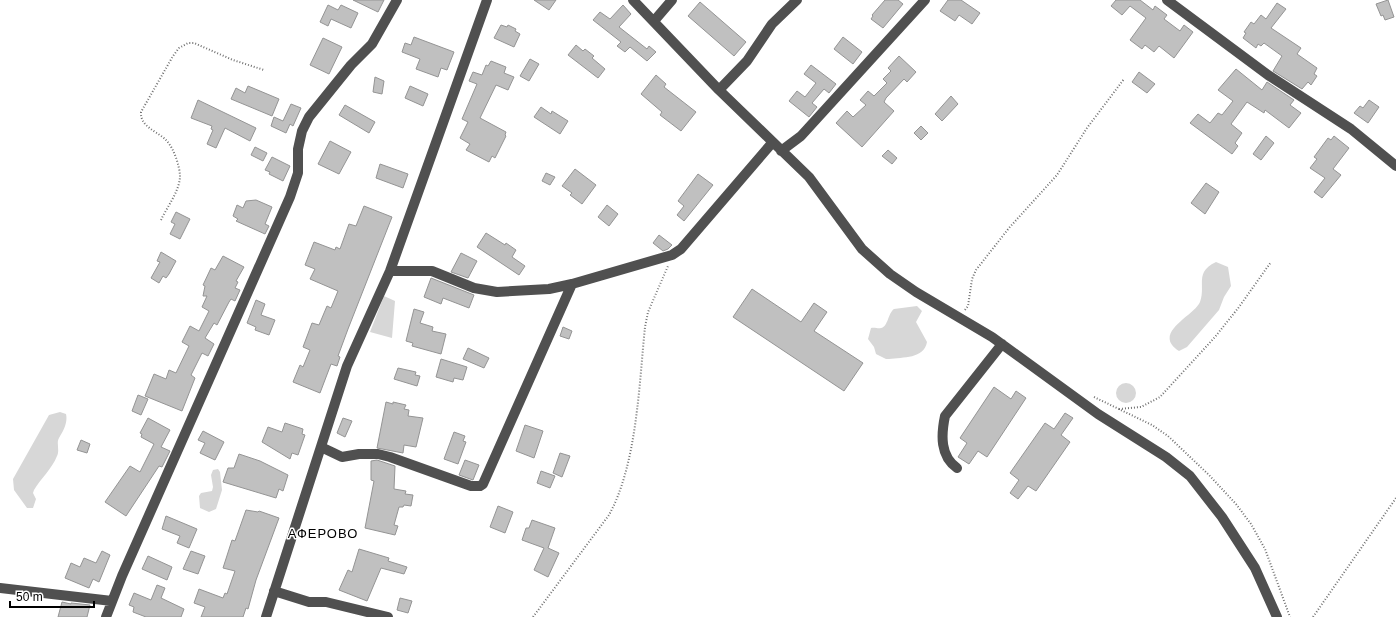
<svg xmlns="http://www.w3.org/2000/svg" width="1396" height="617" font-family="Helvetica,sans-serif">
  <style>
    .green { fill: #d7d7d7 }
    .building { fill: #c0c0c0; stroke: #949494 }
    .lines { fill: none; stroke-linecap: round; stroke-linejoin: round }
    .path { stroke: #727272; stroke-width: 2; stroke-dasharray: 1 2; stroke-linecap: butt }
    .minor { stroke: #505050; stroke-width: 10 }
    .labels { text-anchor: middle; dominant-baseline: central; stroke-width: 3; stroke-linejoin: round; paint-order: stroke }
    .quarter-label { font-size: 13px; letter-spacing: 1px; fill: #000; stroke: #fff }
  </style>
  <rect width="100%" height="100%" fill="#fff"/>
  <path class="green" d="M1216,262L1228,267L1231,286L1224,297L1219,310L1187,347L1179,351C1151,333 1194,316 1200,302C1206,286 1194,272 1216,262Z
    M384,296L395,301L392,338L370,332Z
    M917,306L922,311L916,322L927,342C924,359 903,357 889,359H886L876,354L874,347L868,339L871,328C875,327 878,329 881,328C888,327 888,313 894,309Z
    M1116 393a10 10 0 1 1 20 0a10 10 0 1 1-20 0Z
    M60,412L66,414C68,423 63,431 59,438C56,443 60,450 57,456C52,469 41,478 34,490L33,493L36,499L33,508H27L14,490L13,479L49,415Z
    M218,469L220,472L222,490L216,509L209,512L200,508L199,496L201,493L212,491L213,487L211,475L213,470Z"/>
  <path class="building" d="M353,0H384L378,12Z
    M534,0H556L549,10Z
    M885,0H898L903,4L883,28L871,19L873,16L872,15Z
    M948,0H961L980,13L972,24L959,15L955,21L940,11Z
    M1116,0H1140L1153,10L1155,6L1167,15L1164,19L1180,31L1184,25L1193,32L1174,58L1159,46L1154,52L1145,45L1142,49L1130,40L1146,18L1130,6L1122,15L1111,6Z
    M1388,0L1394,17L1385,20L1383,15L1381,16L1376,4Z
    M700,2L746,42L734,56L688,16Z
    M1277,3L1286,9L1271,28L1301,48L1297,54L1317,68L1314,74L1317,76L1311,85L1308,82L1302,89L1273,71L1282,56L1264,43L1261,46L1258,44L1256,48L1243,38L1246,33L1244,32L1251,22L1254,24L1261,15L1266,19Z
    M328,5L338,10L341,5L358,13L351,28L331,19L328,26L320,22Z
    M623,5L631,14L619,27L647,49L649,46L656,52L647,61L630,47L625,52L617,46L621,42L593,20L600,12L610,19Z
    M501,25L507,27L508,25L516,29L515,31L520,34L514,47L494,38Z
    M414,37L454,52L447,70L441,68L438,77L416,69L420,59L402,52L405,43L411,45Z
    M843,37L862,52L853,64L834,49Z
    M323,38L342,47L329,74L310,65Z
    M576,45L583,51L585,49L594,56L592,58L605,69L598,78L568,55Z
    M899,56L916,72L907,82L904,79L886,98L884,102L894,111L862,147L836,123L847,111L853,117L866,105L860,100L868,91L874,96L887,83L883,79L891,71L888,68Z
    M530,59L539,64L529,81L520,76Z
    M491,61L506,67L504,73L514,77L508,90L496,85L480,118L506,132L505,135L506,136L495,158L492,156L489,162L466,150L470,144L460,138L468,122L462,119L477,84L469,81L473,72L482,75L486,65L488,66Z
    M811,65L836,84L829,93L824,89L812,103L817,107L809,117L789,101L797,91L805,97L816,83L804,74Z
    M1236,69L1262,90L1267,82L1294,100L1290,105L1301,113L1289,128L1265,110L1264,113L1247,102L1231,124L1242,133L1235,143L1238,146L1232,154L1190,123L1198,114L1210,123L1218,113L1222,115L1233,101L1218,90Z
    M1139,72L1155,84L1147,93L1132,82Z
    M656,75L666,84L664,87L696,112L681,131L660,115L662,112L641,94Z
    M375,77L384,81L382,94L373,92Z
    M248,86L279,99L272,116L231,99L236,88L245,93Z
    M410,86L428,94L423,106L405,98Z
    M951,96L958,104L942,121L935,114Z
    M198,100L256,128L250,141L225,128L216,148L207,144L213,130L211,129L212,126L191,118Z
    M1369,100L1379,107L1368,123L1354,113L1360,106L1363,108Z
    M291,104L301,108L293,126L290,124L286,133L271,126L274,117L283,121Z
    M345,105L375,122L369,133L339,115Z
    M541,107L551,114L552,111L568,121L560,134L534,117Z
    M921,126L928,133L921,140L914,133Z
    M1266,136L1274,143L1261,160L1253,154Z
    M1334,136L1349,148L1333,169L1341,175L1322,198L1314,192L1325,178L1310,168L1317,159L1314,157L1328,138L1331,140Z
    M330,141L351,152L339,174L318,164Z
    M255,147L267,153L263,161L251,155Z
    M888,150L897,158L892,164L882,156Z
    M272,157L290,166L283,181L269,174L270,172L265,170Z
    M380,164L408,174L403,188L376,178Z
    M575,169L596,185L582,204L570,195L572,193L562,186Z
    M546,173L555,177L550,185L542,181Z
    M698,174L713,185L684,221L677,215L684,206L678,201Z
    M1206,183L1219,192L1205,214L1191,203Z
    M256,200L272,207L265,224L269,226L265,234L236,221L238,219L233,216L237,205L243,208L246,201Z
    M607,205L618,214L609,226L598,217Z
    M364,206L392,217L348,329L338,356L340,357L337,366L331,364L320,393L293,382L300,365L303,367L310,350L303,347L312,323L319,325L327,306L331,308L338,291L310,279L315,269L305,265L314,242L335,250L336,247L340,249L349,224L356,226Z
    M176,212L190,219L180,239L170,234L175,224L171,222Z
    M486,233L505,245L506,243L516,250L512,257L525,266L519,275L477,247Z
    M659,235L672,245L668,249L663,251L653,243Z
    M161,252L176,261L169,274L166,278L163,276L159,283L151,278L160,262L157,261Z
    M461,253L477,261L468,278L451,272Z
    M223,256L244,267L236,281L238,282L235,288L240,290L235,301L231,299L229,302L217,325L214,323L205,338L214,344L208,356L202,353L191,375L195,378L182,411L145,396L154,374L166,379L169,370L176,373L189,346L182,342L190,326L199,331L209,311L202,307L207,296H203L205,286L203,285L211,268L215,270Z
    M431,278L474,295L469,308L443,298L441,304L424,297Z
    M752,289L801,322L814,303L827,312L814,331L863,363L844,391L733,317Z
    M256,300L265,304L261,315L275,320L269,335L255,330L256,327L247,323Z
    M414,309L424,312L420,323L433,327L432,331L446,334L441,354L412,346L413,343L406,341Z
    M563,327L572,331L569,339L560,336Z
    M468,348L489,358L484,368L463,359Z
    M441,359L467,367L463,380L454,378L453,382L436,377Z
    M398,368L416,372L415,375L420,376L417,386L394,379Z
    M994,387L1011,399L1016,391L1026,398L987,457L978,451L969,464L958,457L967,443L960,438Z
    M138,395L148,399L141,415L132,411Z
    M386,402L393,404V402L406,405L404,409L409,410L408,416L423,418L416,447L404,445L403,453L377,448Z
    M1065,413L1073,418L1061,435L1070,442L1036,491L1028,486L1018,499L1010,493L1019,480L1010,473L1045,423L1054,429Z
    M148,418L170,430L161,447L170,451L162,467L159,466L126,516L105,502L130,466L140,472L154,444L141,437L142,434L140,433Z
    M343,418L352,421L345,437L337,433Z
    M285,423L303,429L302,434L305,435L298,455L292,453L290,459L262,442L268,427L282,432Z
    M525,425L543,431L534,458L516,451Z
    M203,431L224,442L215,460L200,453L205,443L198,440Z
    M454,432L465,436L463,441L466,442L458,464L444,459Z
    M81,440L90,444L87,453L77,450Z
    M560,453L570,456L562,477L553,473Z
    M239,454L260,461L288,475L283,491L279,489L276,498L223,482L228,468H234Z
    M377,460L395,466L394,489L406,491L405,494L413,495L411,506L404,505L403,507H399L394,525L398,526L395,535L365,528L374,481L371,480V461Z
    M465,460L479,465L473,480L459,475Z
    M541,471L555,476L550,488L537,483Z
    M498,506L513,512L505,533L490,527Z
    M246,510L258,512L259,511L279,518L256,580L248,609L246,608L243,617H201L205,607L194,603L199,589L223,598L225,593L227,594L235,571L223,568L232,540L235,541Z
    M166,516L197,529L189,548L177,543L180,536L162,529Z
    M532,520L555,528L548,548L559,553L548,577L534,570L544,548L522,540L526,528H529Z
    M359,549L389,558L388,561L407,567L404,574L381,568L367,601L339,590L348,570L352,572Z
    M102,551L110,555L99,582L93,579L89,588L65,578L71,563L80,567L84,558L96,563Z
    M191,551L205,556L198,574L183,569Z
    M148,556L172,567L167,580L142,569Z
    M157,585L165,588L161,598L184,609L181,617H146L133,612L134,607L129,605L134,593L151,600Z
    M400,598L412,601L408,613L397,610Z
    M62,602L71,604V603L90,605L87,617H58Z"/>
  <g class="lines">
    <path class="path" d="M161,220C167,207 179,192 180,177C180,167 174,148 166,140C157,131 140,127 141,112L173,56L179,48L188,43H194L233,60L264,70
      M965,310L968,306L972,279L976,270L1009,228L1057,175L1087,128L1124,79
      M1094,397L1152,425L1168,436L1209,475L1236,504L1251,524L1265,549L1290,617
      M1119,409L1141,407L1160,397L1215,337L1239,307L1271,262
      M533,617L609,515C637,464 639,385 645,327L648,312L668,266
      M1313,617L1396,498"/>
    <path class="minor" d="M633,0L719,90L809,177L862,249L890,274L916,292L992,337L1098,414L1166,457L1190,476L1222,517L1255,568L1277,617
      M1167,0L1268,75L1351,129L1396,166
      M654,21L672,0
      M719,90L747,61L772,24L797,0
      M781,151L801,136L925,0
      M572,284L672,255L681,249L772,143
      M321,447L342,457L359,454H378L390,457L471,486H480L483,484L572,284L549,289L497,292L474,288L432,271H390
      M957,468C940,456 941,435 945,416L1002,344
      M0,588L112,601
      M274,591L309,602H326L388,617
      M106,617L122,576L290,197L298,173V149L302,131L309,117L351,65L372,44L397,0
      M266,617L347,366L390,271L487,0"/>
  </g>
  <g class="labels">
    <g class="quarter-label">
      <text x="323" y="533">АФЕРОВО</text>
    </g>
  </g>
  <path d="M10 601v6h84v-6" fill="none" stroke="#000000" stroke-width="2"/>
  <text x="16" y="601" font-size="12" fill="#000000" stroke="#ffffff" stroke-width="3" paint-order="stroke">50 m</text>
</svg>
